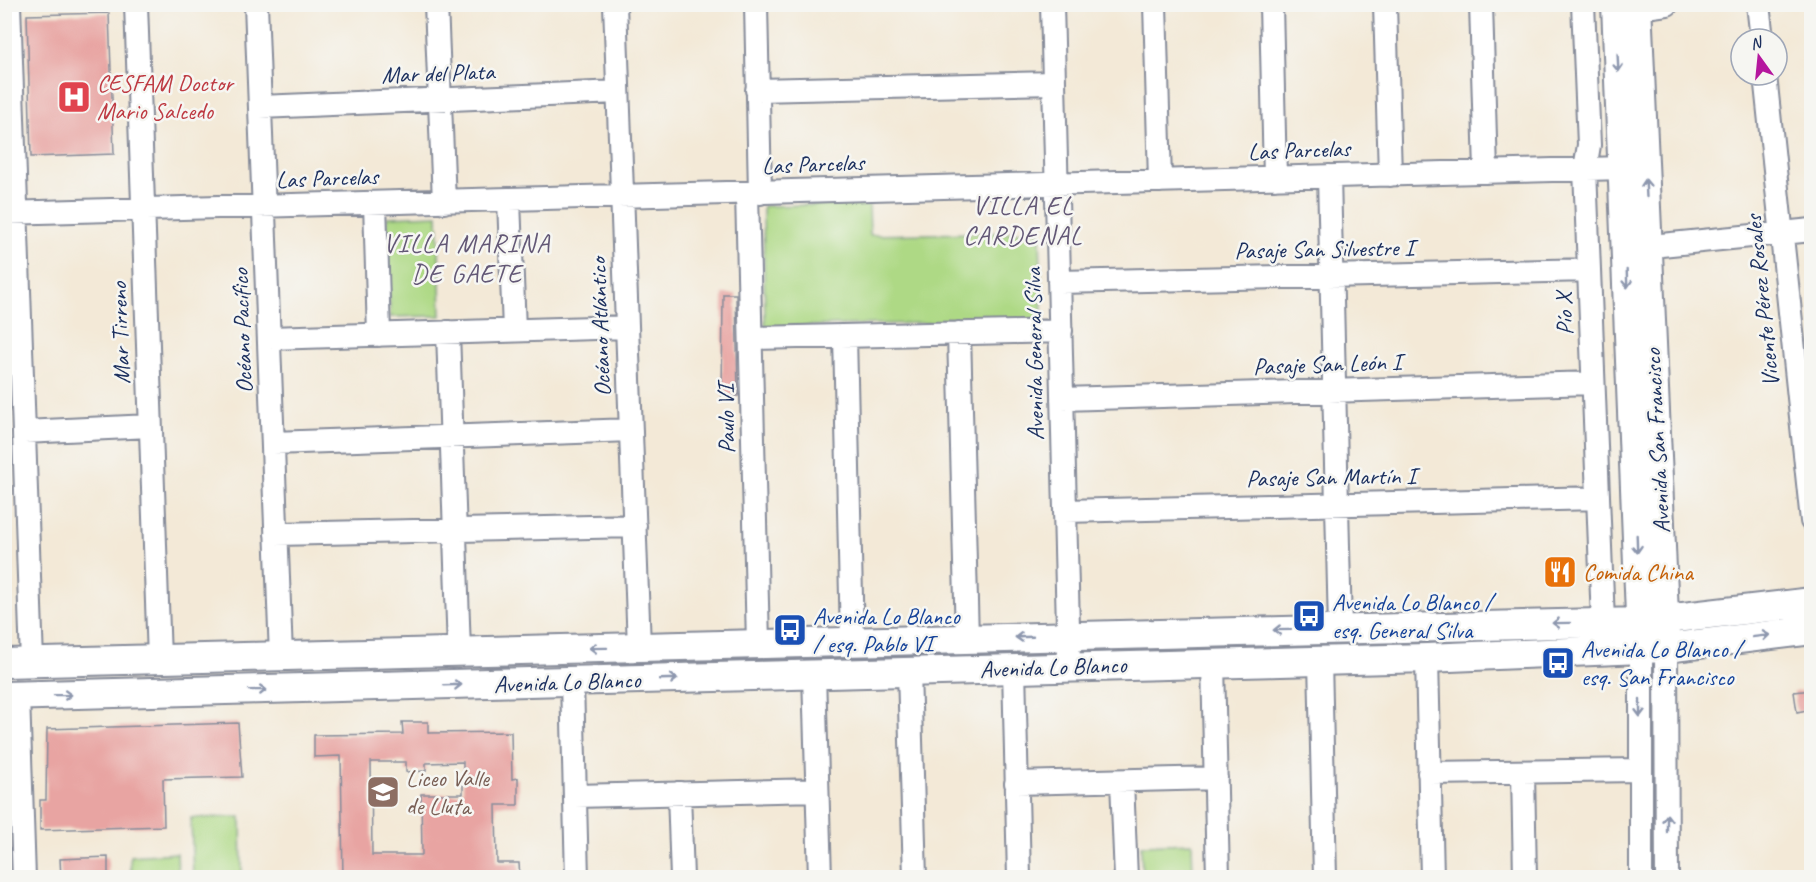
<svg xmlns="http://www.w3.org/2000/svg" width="1816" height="882" font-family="Caveat,sans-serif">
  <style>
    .green { fill: #aed985; stroke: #648472; stroke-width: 1.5 }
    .building { fill: #e8a4a2; fill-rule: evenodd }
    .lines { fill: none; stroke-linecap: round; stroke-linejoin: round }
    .minor-casing { stroke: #878c9a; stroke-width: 26 }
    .major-casing { stroke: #878c9a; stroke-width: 32 }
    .minor { stroke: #fff; stroke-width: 22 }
    .major { stroke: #fff; stroke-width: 28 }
    .oneway { stroke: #8d97ae }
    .labels { text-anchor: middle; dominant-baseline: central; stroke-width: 5; stroke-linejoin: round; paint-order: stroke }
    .street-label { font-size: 24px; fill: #1b2f5e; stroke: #f6f6f2 }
    .health-label { font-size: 24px; fill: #be3a42; stroke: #f6f6f2; text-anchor: start }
    .food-label { font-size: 24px; fill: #c56008; stroke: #f6f6f2; text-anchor: start }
    .transit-label { font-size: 24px; fill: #164399; stroke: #f6f6f2; text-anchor: start }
    .education-label { font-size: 24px; fill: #785e54; stroke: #f6f6f2; text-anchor: start }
    .neighbourhood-label { font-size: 26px; letter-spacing: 1.5px; fill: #635876; stroke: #f6f6f2 }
  </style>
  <rect width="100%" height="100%" fill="#f6f6f2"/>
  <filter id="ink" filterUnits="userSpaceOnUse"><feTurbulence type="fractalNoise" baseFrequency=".0167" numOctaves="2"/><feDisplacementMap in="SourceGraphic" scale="12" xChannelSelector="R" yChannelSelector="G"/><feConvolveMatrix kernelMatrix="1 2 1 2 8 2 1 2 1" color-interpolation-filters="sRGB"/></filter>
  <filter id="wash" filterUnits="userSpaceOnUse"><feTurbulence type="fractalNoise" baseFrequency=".008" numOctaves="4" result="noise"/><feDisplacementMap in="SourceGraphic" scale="24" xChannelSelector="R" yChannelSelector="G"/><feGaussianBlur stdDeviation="1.35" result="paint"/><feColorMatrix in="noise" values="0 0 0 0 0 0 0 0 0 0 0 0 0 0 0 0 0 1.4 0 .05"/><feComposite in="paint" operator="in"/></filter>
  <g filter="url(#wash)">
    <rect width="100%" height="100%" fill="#f3e9d7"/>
    <path class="green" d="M869,204L870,235L1040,232L1042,320L765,327L763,206Z
      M438,215L441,316L390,317L387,217Z
      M241,817L242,877H193L191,818Z
      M1192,843L1193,877H1142L1141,845Z
      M177,853L178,877H131L130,856Z"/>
    <g id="blocks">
      <path class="building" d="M109,13L114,154L31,157L27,15Z
        M723,294H736L738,396H722Z
        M1812,690V709L1797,712L1794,692Z
        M402,722H428V733L511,732L512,779L518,778V805H496L497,863H519L520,878H343L341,756L314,757V735L403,734ZM371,762H406V772L426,771V763L463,762V794H421L422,855H372Z
        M238,723L242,777L163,779L164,826L40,830V800H46L47,729Z
        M108,857V878H61L60,859Z"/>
    </g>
  </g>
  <g filter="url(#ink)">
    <use href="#blocks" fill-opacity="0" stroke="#878c9a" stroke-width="1.5"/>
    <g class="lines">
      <defs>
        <path id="minor" d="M9,4L32,662
          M136,4L159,659
          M256,4L281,656
          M436,4L444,202
          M615,4L639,647
          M756,4L760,193
          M1052,4L1069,666
          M1155,4L1160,181
          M1271,4L1275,178
          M1385,4L1390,175
          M1481,4L1486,172
          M1583,4L1589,145L1585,169L1603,622
          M1758,4L1762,39
          M1638,8L1667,4
          M1765,75L1812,521
          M757,90L1054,83
          M260,107L618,92
          M1329,176L1340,629
          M747,193L758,644
          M509,200L514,330
          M375,203L379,335
          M4,213L1623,168
          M1631,248L1812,230
          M1059,282L1589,270
          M448,332L459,651
          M959,333L967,639
          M845,336L852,641
          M269,338L627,327
          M751,338L1061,331
          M1062,399L1593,383
          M24,432L150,426
          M273,443L631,430
          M1065,511L1598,498
          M276,534L635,526
          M1666,648L1667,878
          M1641,649V878
          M1427,658L1432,878
          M1320,660L1325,878
          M1213,663L1218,878
          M1014,668L1019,878
          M909,671L915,878
          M814,674L820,878
          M572,681L577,878
          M18,696L24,878
          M1523,772L1525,878
          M1429,773L1640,770
          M1122,781L1126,878
          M1016,783L1216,778
          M679,793L682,878
          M575,796L817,790"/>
        <path id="major" d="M1616,4L1641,641
          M1637,4L1665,637
          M4,663L1640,622L1812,602
          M4,696L1427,658L1666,648L1812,630"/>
      </defs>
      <use href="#minor" class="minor-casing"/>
      <use href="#major" class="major-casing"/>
      <use href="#minor" class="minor"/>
      <use href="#major" class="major"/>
    </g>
    <defs><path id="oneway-shaft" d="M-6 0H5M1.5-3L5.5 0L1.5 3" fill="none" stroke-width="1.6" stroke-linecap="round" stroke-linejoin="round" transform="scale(1.5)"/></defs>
    <g class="oneway">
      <use href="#oneway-shaft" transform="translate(1618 63) rotate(87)"/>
      <use href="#oneway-shaft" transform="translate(1646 188) rotate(-93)"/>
      <use href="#oneway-shaft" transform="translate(1627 279) rotate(88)"/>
      <use href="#oneway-shaft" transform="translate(1637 544) rotate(88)"/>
      <use href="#oneway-shaft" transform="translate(1561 623) rotate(179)"/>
      <use href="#oneway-shaft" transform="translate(1282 630) rotate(179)"/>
      <use href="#oneway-shaft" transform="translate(1761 636) rotate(-7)"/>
      <use href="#oneway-shaft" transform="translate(1024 637) rotate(178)"/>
      <use href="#oneway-shaft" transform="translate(598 648) rotate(179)"/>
      <use href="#oneway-shaft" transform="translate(669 679) rotate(-2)"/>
      <use href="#oneway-shaft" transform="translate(453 685) rotate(-2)"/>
      <use href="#oneway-shaft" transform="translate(258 690) rotate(-1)"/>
      <use href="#oneway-shaft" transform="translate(63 695) rotate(-1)"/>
      <use href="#oneway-shaft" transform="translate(1640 708) rotate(90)"/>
      <use href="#oneway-shaft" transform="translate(1667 823) rotate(-90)"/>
    </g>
  </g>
  <defs>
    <symbol id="hospital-square" viewBox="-11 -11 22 22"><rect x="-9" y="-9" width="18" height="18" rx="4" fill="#e0444e" stroke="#f6f6f2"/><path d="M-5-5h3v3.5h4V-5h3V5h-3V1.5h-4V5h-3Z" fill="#fff"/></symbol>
    <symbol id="restaurant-square" viewBox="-11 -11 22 22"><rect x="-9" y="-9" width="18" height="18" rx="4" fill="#e8710a" stroke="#f6f6f2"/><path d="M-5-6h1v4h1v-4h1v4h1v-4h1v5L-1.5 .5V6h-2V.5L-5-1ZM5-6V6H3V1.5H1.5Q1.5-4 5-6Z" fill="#fff"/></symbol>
    <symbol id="bus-square" viewBox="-11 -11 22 22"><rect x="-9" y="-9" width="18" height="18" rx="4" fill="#1a4fb4" stroke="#f6f6f2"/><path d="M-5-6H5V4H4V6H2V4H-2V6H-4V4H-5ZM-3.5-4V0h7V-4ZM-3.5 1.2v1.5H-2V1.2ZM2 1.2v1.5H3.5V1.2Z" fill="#fff"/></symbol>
    <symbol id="school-square" viewBox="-11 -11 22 22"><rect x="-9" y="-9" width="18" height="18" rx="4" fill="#8d6e63" stroke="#f6f6f2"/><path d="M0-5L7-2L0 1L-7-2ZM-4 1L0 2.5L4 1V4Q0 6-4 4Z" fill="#fff"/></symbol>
  </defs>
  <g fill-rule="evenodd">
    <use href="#hospital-square" x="55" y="78" width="38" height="38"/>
    <use href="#restaurant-square" x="1541" y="553" width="38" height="38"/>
    <use href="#bus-square" x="1290" y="597" width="38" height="38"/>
    <use href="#bus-square" x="771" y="611" width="38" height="38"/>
    <use href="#bus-square" x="1539" y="644" width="38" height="38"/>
    <use href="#school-square" x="364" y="773" width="38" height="38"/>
  </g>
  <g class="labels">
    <g class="street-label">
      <text transform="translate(438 73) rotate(-2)">Mar del Plata</text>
      <text transform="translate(1299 150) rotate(-2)">Las Parcelas</text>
      <text transform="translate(813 164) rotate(-2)">Las Parcelas</text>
      <text transform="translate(327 178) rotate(-2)">Las Parcelas</text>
      <text transform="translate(1324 249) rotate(-1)">Pasaje San Silvestre I</text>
      <text transform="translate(1762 301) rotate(-96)">Vicente Pérez Rosales</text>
      <text transform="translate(1564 314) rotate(-92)">Pío X</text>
      <text transform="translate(600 327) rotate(-92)">Océano Atlántico</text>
      <text transform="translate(242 331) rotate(-92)">Océano Pacífico</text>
      <text transform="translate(120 333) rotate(-92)">Mar Tirreno</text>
      <text transform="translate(1034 354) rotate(-91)">Avenida General Silva</text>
      <text transform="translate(1327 364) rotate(-2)">Pasaje San León I</text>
      <text transform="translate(726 419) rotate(-91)">Paulo VI</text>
      <text transform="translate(1657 441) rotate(-93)">Avenida San Francisco</text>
      <text transform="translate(1331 477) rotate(-1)">Pasaje San Martín I</text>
      <text transform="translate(1053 667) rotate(-2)">Avenida Lo Blanco</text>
      <text transform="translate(567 682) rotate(-2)">Avenida Lo Blanco</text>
    </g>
    <g class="health-label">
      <text x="97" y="83">CESFAM Doctor<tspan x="97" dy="28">Mario Salcedo</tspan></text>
    </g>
    <g class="food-label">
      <text x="1583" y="572">Comida China</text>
    </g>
    <g class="transit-label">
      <text x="1332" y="602">Avenida Lo Blanco /<tspan x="1332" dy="28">esq. General Silva</tspan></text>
      <text x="813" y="616">Avenida Lo Blanco<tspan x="813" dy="28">/ esq. Pablo VI</tspan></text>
      <text x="1581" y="649">Avenida Lo Blanco /<tspan x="1581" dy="28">esq. San Francisco</tspan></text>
    </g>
    <g class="education-label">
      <text x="406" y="778">Liceo Valle<tspan x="406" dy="28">de Lluta</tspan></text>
    </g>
    <g class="neighbourhood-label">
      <text x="1023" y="205">VILLA EL<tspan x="1023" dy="30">CARDENAL</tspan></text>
      <text x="467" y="243">VILLA MARINA<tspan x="467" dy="30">DE GAETE</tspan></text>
    </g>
  </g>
  <rect width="1816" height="882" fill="none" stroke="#f6f6f2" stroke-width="24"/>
  <g transform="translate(1759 57) rotate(345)"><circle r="28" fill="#f6f6f2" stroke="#9ea6b7" stroke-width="1.5"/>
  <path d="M0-4.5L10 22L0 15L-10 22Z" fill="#b5179e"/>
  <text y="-9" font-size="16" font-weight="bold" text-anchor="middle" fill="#1b2f5e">N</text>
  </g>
</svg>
